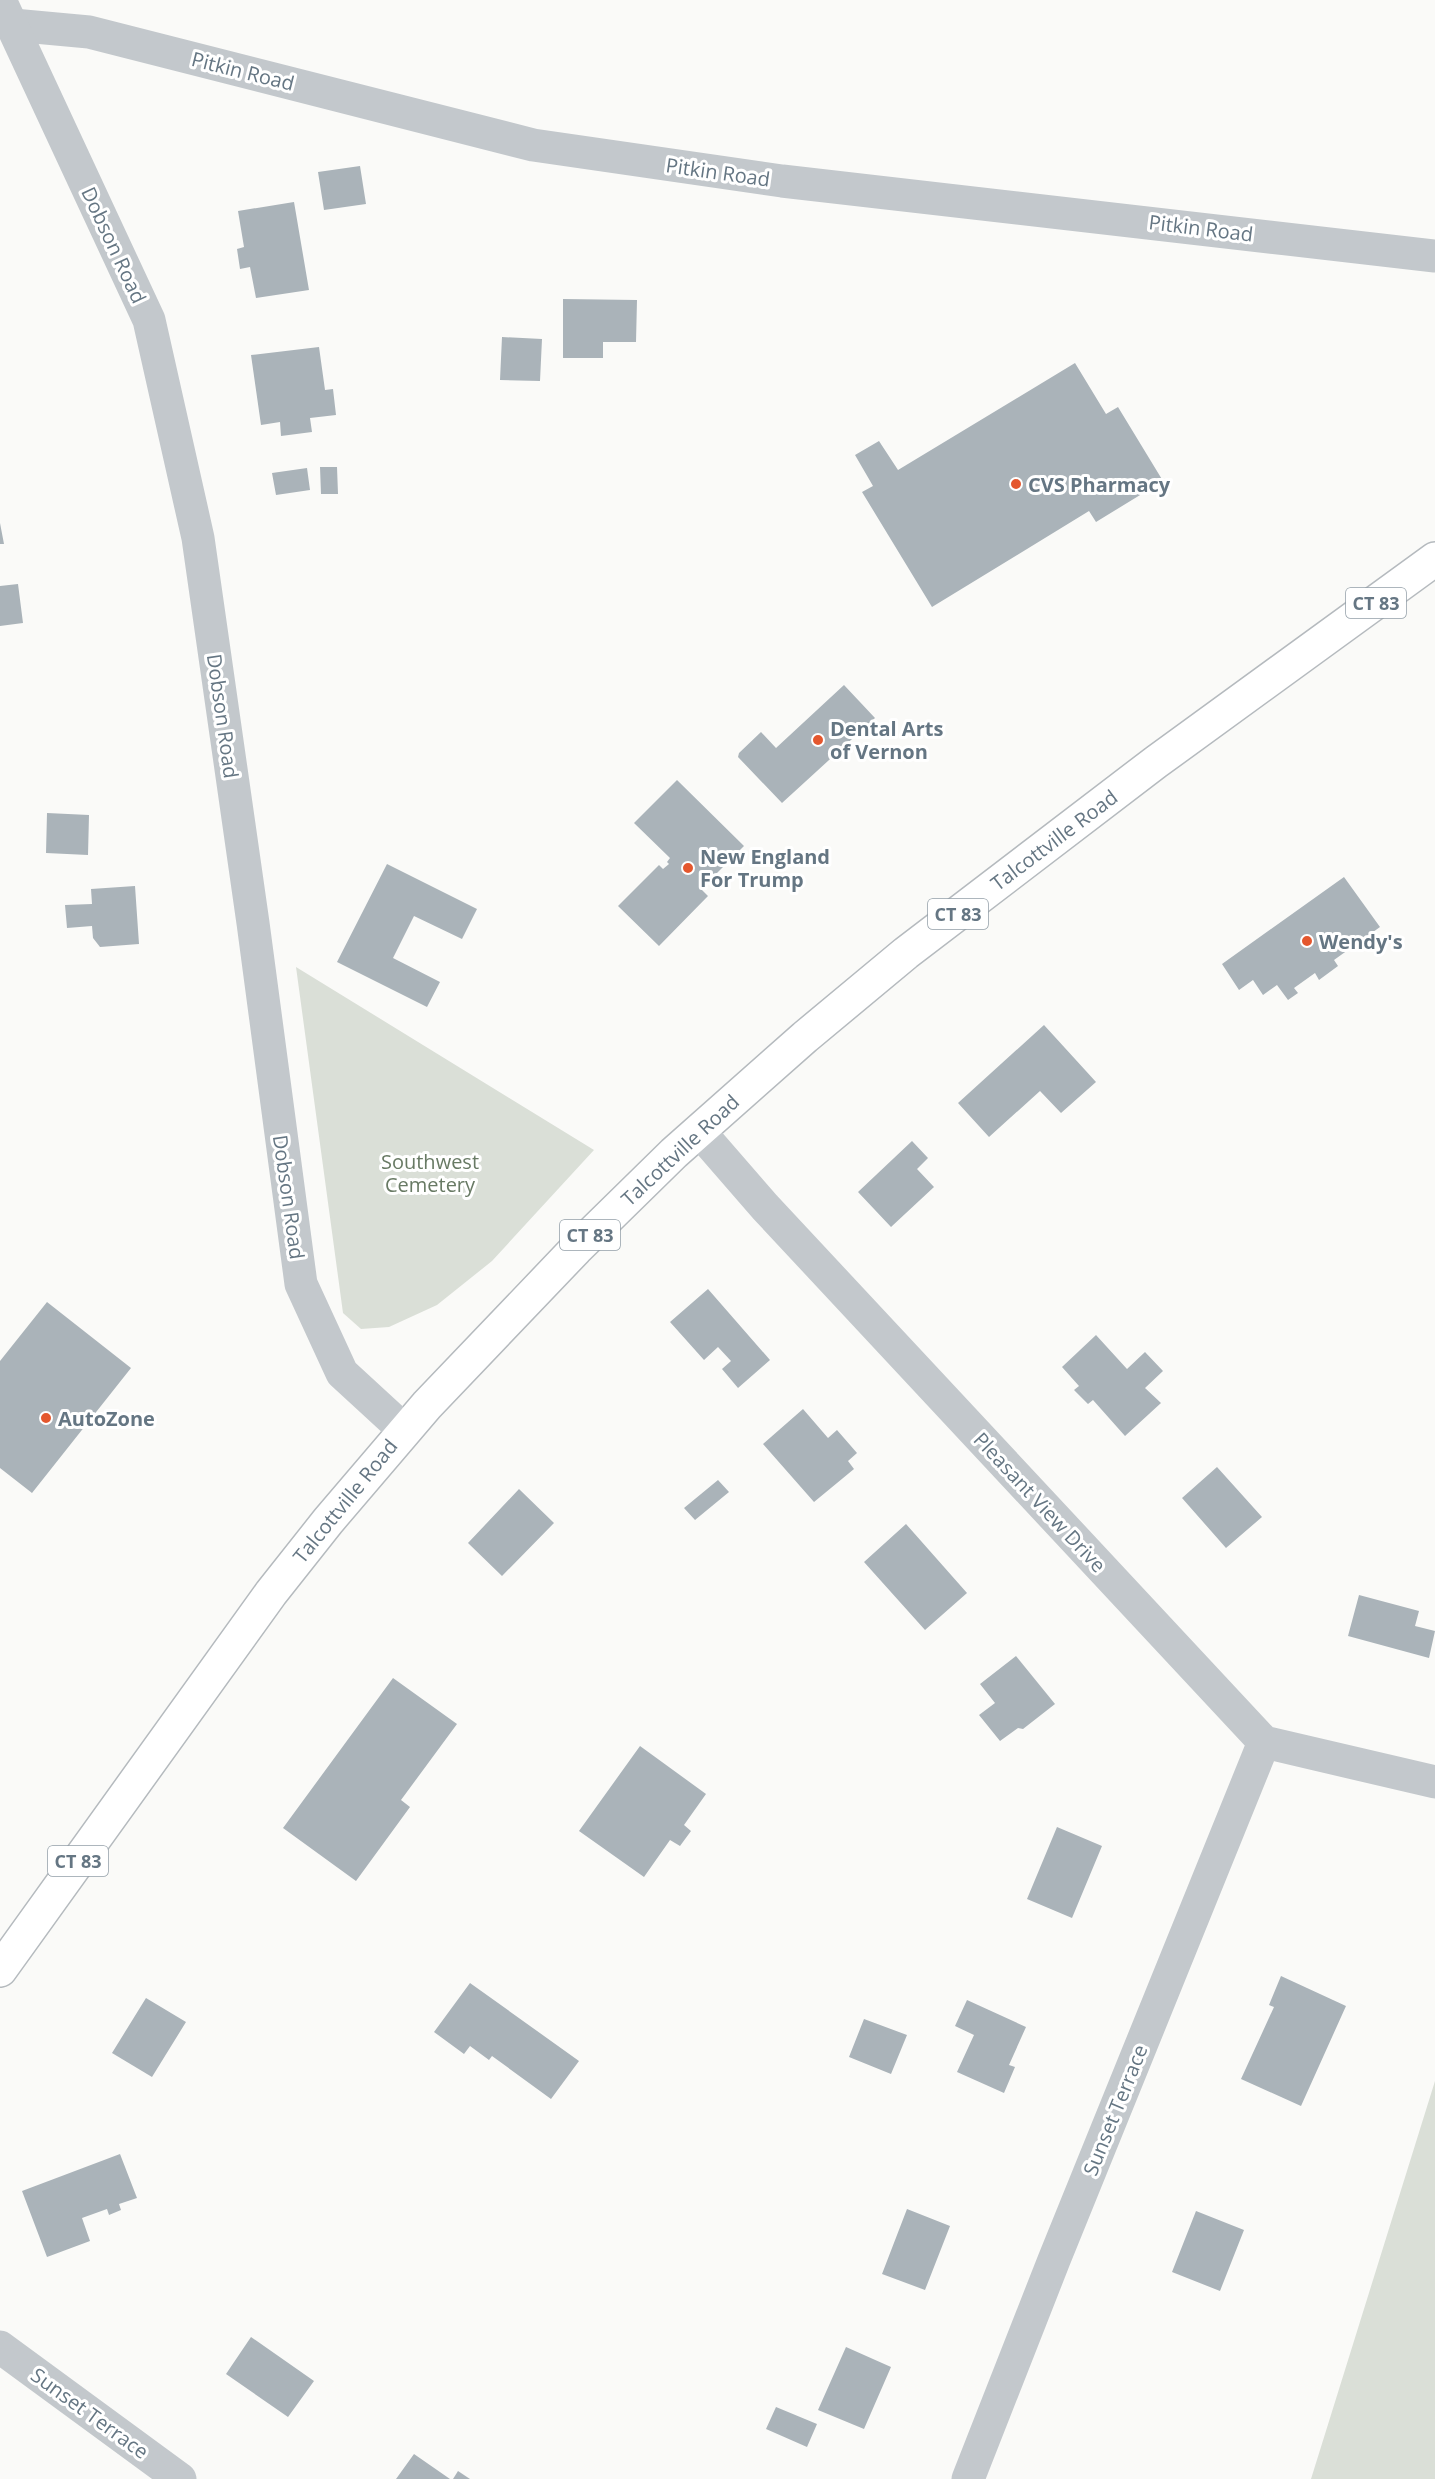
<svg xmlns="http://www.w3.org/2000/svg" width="1435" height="2479" font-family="'Open Sans',sans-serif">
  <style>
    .green { fill: #dadfd7 }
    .building { fill: #aab3b9 }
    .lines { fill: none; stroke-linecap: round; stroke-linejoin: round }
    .primary-casing { stroke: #b5babe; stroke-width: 36 }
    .minor { stroke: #c3c8cc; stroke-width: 33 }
    .tertiary { stroke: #c3c8cc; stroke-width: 33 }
    .primary { stroke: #fff; stroke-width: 33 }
    .poi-dot { fill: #e4572e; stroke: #fff; stroke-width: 2 }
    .labels { text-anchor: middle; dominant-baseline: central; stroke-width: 6; stroke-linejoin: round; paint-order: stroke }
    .shield { fill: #fff; stroke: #939fa8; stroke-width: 1.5 }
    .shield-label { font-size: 18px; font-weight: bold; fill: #657683 }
    .street-label { font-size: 20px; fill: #657683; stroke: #fff }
    .poi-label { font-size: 20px; font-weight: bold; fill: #657683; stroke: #fff; text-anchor: start }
    .park-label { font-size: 20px; fill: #687a64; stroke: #fff }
  </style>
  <rect width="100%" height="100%" fill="#fafaf8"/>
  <path class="green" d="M296,967L594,1150L492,1261L437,1305L389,1327L361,1329L343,1313Z
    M1435,2081V2479H1311Z"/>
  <path class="building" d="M360,166L366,204L324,210L318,172Z
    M294,202L309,290L256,298L250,267L240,269L237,249L244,247L238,211Z
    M563,299L637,300L636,342H603V358H563Z
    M502,337L542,339L540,381L500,380Z
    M319,347L325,390L333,389L336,415L310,418L312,432L281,436L280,422L261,425L251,355Z
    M1075,363L1106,414L1118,407L1163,481L1096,522L1089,511L932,607L862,492L873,486L855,455L879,441L898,470Z
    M320,467H337L338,494H321Z
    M307,468L310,490L276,495L272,473Z
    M0,523L4,544H0Z
    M18,584L23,623L0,626V586Z
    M844,685L875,718L782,803L738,757L739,753L761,732L776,748Z
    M677,780L744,846L701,889L708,896L659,946L618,906L659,865L663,869L669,864L667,862L670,858L634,823Z
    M47,813L89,815L88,855L46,853Z
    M387,864L477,909L462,939L414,916L393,958L440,982L427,1007L337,962Z
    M1344,877L1380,927L1334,960L1338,966L1319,980L1315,973L1294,988L1298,993L1288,1000L1277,985L1263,995L1253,980L1239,990L1222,964Z
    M135,886L139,944L100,947L93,938L92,926L67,928L65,905L92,904L91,889Z
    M1044,1025L1096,1082L1061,1113L1040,1091L989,1137L958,1103Z
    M912,1141L928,1158L917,1169L934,1187L891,1227L858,1192Z
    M708,1289L770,1360L738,1388L722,1369L731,1361L718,1347L704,1360L670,1322Z
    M47,1302L131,1368L32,1493L0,1468V1361Z
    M1096,1335L1127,1369L1145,1352L1163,1371L1145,1388L1161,1403L1125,1436L1093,1400L1088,1404L1074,1390L1079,1386L1062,1367Z
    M803,1409L828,1438L837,1430L857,1453L848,1461L854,1469L814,1502L763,1444Z
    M1217,1467L1262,1517L1226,1548L1182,1498Z
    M718,1480L729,1492L695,1520L684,1508Z
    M519,1489L554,1523L502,1576L468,1543Z
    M906,1524L967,1593L925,1630L864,1562Z
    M1359,1595L1419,1611L1415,1626L1435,1631L1429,1658L1348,1636Z
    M1016,1656L1055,1704L1023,1729L1018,1728L1000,1741L979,1715L995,1703L980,1684Z
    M393,1678L457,1724L401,1800L410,1807L356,1881L283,1828Z
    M640,1746L706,1794L684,1825L691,1831L680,1846L670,1840L644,1877L579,1831Z
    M1057,1827L1102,1846L1072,1918L1027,1899Z
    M1281,1976L1346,2006L1301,2106L1241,2079L1274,2007L1269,2005Z
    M470,1983L579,2061L551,2099L492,2056L489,2060L470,2046L464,2054L434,2032Z
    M146,1998L186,2022L152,2077L112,2053Z
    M967,2000L1026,2027L1009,2065L1015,2067L1004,2093L957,2072L974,2035L955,2026Z
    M864,2019L907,2035L891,2074L849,2057Z
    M120,2154L137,2198L119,2204L121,2210L109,2215L107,2209L82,2218L90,2241L47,2257L22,2191Z
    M907,2209L950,2226L925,2290L882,2274Z
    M1196,2211L1244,2230L1220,2291L1172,2272Z
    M251,2337L314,2381L288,2417L226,2374Z
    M846,2347L891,2367L864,2429L818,2410Z
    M776,2407L817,2424L807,2447L766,2429Z
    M414,2454L450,2479H396Z
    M458,2471L470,2479H453Z"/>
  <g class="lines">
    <defs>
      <path id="primary" d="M0,1970L271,1593L328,1521L427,1405L576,1249L674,1153L805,1037L906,953L1156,762L1435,559"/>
    </defs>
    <use href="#primary" class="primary-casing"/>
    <path class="minor" d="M13,25L89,32L533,145L782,181L1435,256
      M699,1131L765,1207L1264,1742L1435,1782
      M0,2347L180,2479
      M968,2479L1054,2260L1264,1742"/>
    <path class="tertiary" d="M0,0L149,320L198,538L253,923L301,1284L342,1373L404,1430"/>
    <use href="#primary" class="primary"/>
  </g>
  <g class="poi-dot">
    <circle cx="1016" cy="484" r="6"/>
    <circle cx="818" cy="740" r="6"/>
    <circle cx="688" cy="868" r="6"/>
    <circle cx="1307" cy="941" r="6"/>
    <circle cx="46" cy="1418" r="6"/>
  </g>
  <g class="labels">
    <g class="shield">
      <rect x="1346" y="588" width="60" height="30" rx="4.5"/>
      <rect x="928" y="899" width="60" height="30" rx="4.5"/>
      <rect x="560" y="1220" width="60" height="30" rx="4.5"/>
      <rect x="48" y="1846" width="60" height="30" rx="4.5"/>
    </g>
    <g class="shield-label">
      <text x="1376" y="603">CT 83</text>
      <text x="958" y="914">CT 83</text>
      <text x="590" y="1235">CT 83</text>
      <text x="78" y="1861">CT 83</text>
    </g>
    <g class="street-label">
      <text transform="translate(243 71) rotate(14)">Pitkin Road</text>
      <text transform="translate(718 172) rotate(8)">Pitkin Road</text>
      <text transform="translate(1201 228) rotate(7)">Pitkin Road</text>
      <text transform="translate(114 245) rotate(65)">Dobson Road</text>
      <text transform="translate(223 716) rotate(82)">Dobson Road</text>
      <text transform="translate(1054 840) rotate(-37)">Talcottville Road</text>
      <text transform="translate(680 1150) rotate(-43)">Talcottville Road</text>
      <text transform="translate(289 1197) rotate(82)">Dobson Road</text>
      <text transform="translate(345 1501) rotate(-51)">Talcottville Road</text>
      <text transform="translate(1040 1502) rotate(47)">Pleasant View Drive</text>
      <text transform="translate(1115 2110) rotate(-68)">Sunset Terrace</text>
      <text transform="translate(90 2413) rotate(36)">Sunset Terrace</text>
    </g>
    <g class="poi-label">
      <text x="1028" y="484">CVS Pharmacy</text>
      <text x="830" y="728">Dental Arts<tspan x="830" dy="23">of Vernon</tspan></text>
      <text x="700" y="856">New England<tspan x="700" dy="23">For Trump</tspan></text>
      <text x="1319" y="941">Wendy's</text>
      <text x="58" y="1418">AutoZone</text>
    </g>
    <g class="park-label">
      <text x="430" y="1161">Southwest<tspan x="430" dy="23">Cemetery</tspan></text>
    </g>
  </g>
</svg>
